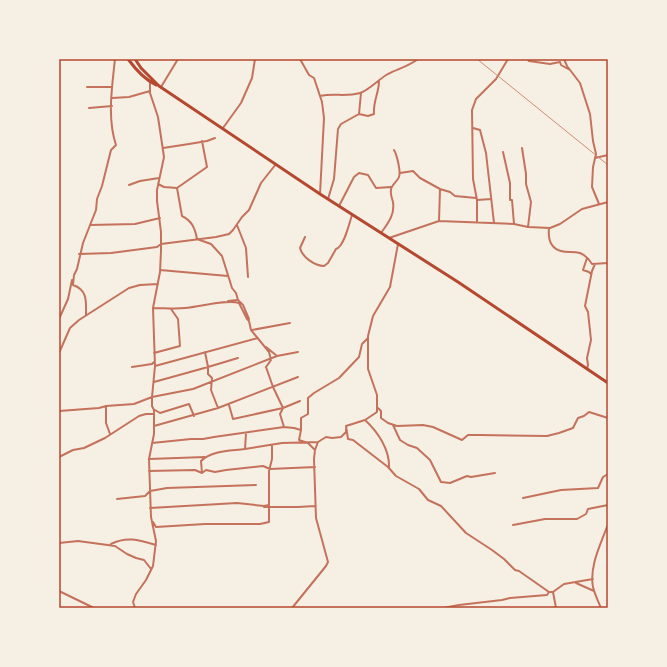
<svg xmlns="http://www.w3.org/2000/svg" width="667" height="667" font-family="'Noto Sans',sans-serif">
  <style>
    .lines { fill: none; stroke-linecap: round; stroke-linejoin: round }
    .minor { stroke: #c5725c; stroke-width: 2 }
    .trunk { stroke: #b5482f; stroke-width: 3 }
    .rail { stroke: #cf8b77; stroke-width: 1 }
    .neatline { fill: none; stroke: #b5482f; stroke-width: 1.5 }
  </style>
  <rect width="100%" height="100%" fill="#f6efe4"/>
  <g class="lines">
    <path class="minor" d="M300,59L309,75L314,78L322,102L324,118L320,194
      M527,59L529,61L550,64L560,62L561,65L570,70
      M564,59L567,66L580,83L590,114L593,141L596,154L593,167L592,187L599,204
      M87,87H112
      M161,87L178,59
      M320,96C333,93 347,97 360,93C369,90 379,79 388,74C398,69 409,66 418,59
      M112,98L129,97L150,91
      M89,108L112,106
      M359,114L368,116L374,114C373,101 379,93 379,81
      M223,128L241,103L252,78L255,59
      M473,128L480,130L486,153L494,223
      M163,148L189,144L207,141L215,138
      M522,148L526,174V184L531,202L528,227
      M503,152L510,183V200H512L514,224
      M595,158L608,155
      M400,173L413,171L420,178L440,189L450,192L455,196L476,198
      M158,184L164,187L177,188L182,216C192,221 195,228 197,239L211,244L222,256L232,288L236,293L238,300L243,305L249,319
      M129,185L140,181L159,178
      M177,188L207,167L202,141
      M328,199L334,179L338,129L341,124L359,114L361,93
      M477,200L491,199
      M339,206L354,177L359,173L368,175L376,188L391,187
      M439,221L440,189
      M477,222V200L473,179L472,110L476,99L496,79L508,59
      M90,225L135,224L160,218
      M237,225L246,248L248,277
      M549,228C548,238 550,248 561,251C567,253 573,251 580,253C585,255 589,259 592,264L608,263
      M381,233C388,223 395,215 393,202C392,198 390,194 391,190C391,185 397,182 399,177C401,172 397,155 394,150
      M305,237L300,248C302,257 315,266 324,266L328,263L336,249C344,247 349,224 352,215
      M389,238L439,221L514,224L528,227L550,228L560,224L582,209L608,202
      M79,254L111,253L157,247L161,244L216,237L229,234L233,230L242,217L249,210L261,183L276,164
      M587,258L583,270L589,272L591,274
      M160,270L228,276
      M228,301L237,300
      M153,308C164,308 175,309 185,308C200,307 226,299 239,303L247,319L249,321L251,330L269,352L271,360L266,367L273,387L283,408L280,414L284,427L294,428L301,430
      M86,315C86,302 88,290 73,285L74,275L77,269L83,243L96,210L97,199L102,186L111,150L116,145C107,118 112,87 115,59
      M59,319L68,299L72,280
      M252,330L290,323
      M266,347L277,356
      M205,352L208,367V374L212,378L211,390L218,408
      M59,353L70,328L79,320L129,288L140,285L158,284
      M154,353L180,346L178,319L171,309
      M155,366L258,338
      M132,367L152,364L154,362
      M587,369L588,365L587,358L591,340L588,312L585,306L592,271L595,264
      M154,382L208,367L238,358
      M229,405L233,419L283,408L300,401
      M106,406V423L110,434
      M378,408L381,411V418L388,423L397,426L423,425L433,427L462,440L468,435H480L547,436L559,433L573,428L578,418L584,416L589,412L608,418
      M155,410L160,413L189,404L194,416
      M59,411L99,408L106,406L134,404L152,397L193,389L277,356L298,352
      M365,420C378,432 390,450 389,468
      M393,425L400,440L408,445L417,448L430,460L441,482L450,483L467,476L471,477L495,473
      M154,426L218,408L298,377
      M346,426L348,439L353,440L388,467L396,476L419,489L428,500L441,506L466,533L492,550L504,559L515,570L519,571L549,592H553L564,584L593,579
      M346,426L365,420L377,412V395L368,369V336L373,316L390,287L398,244
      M246,433L245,449L282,443L318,442L326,437L332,438L341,437L346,432V429
      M152,443L191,439H203L214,437L284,427
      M315,450L308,443L299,440L301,430V418L308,414V398L314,393L339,378L359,357L362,344L368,338
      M59,457L73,450L84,448L105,438L139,416L146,414H154
      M149,459L205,457
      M149,471L195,470L202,473L206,470L215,472L226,470L263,466L270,469L315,467
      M202,473L201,461C212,450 231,451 245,449
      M523,498L561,490L598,488L603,477L608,474
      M117,499L145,496L150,491L167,488L256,485
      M264,507H298L315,506
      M150,508L237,503L264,506L269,505V503
      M153,522L156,527L205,524H260L269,522V471L272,459V445
      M513,525L545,519H577L586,514L588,509L608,505
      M59,543L78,541L115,546L127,554L136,558L144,560L151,569
      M111,544C127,536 139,540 156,545
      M576,583L594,591
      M59,591L94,608
      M553,592L556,608
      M135,608L133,602L136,594L146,580L153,566L156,541L151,517L149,459L154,434V410L152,406V397L155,366L153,308L160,272L161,251V232L157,201V190L164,157L158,117L150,93V82
      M292,608L326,566L328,562L316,518L314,459L315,450L318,442
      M443,608L459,605L502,600L510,598L547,595L549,592
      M601,608C598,601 595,595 593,587C589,566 601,544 608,524"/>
    <path class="trunk" d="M128,59C136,70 144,79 156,85
      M135,59L141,68L159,86L320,194L458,282L608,383"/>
    <path class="rail" d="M477,59L608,165"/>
  </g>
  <rect width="667" height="667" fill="none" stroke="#f6efe4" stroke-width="120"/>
  <rect x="60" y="60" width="547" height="547" class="neatline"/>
</svg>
